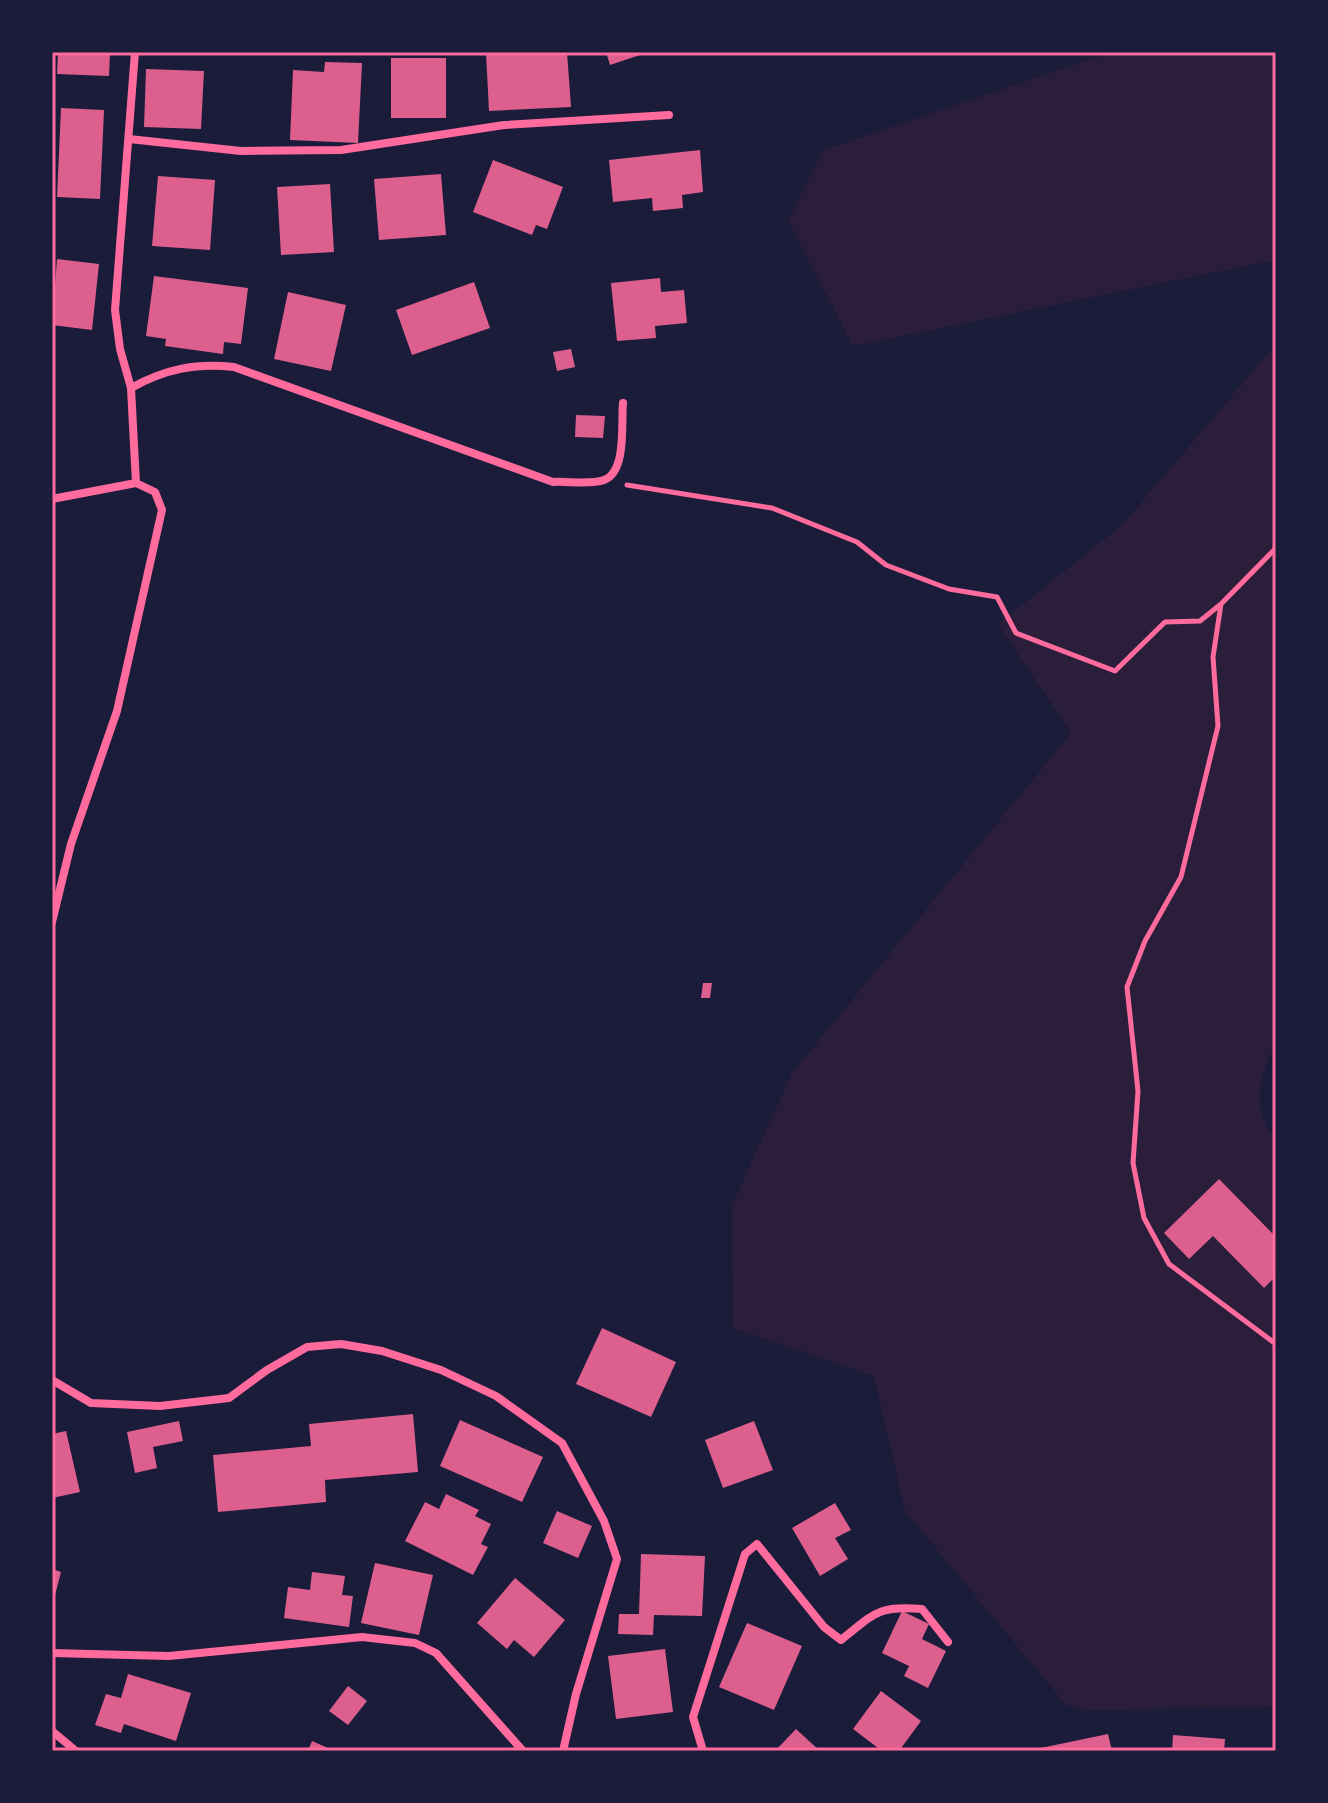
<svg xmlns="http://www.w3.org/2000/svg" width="1328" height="1803" font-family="'Sofia Sans Condensed',sans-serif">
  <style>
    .green { fill: #2a1e3b }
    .building { fill: #dd5f8e }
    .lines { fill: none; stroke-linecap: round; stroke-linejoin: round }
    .path { stroke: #ff6b9d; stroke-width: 5 }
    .minor { stroke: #ff6b9d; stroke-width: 8 }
    .neatline { fill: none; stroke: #ff6b9d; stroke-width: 3 }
  </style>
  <rect width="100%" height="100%" fill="#1b1b3a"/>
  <path class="green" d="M1113,52H1276V260L853,346L788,221L823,150Z
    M1276,344V1046C1258,1076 1251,1111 1276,1140V1707L1088,1710L1066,1705L905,1511L874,1376L733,1328L732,1205L792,1073L1071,733L998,624L1122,525Z"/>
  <path class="building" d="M58,52H110L109,76L57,74Z
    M567,52L571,107L489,111L486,53Z
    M606,52H646V53L610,65Z
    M391,58H446V118H391Z
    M325,62L362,63L358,143L290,140L293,70L324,72Z
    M146,69L204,71L201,129L144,127Z
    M61,108L104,110L100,199L57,197Z
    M700,150L703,192L682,195L683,208L653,211L652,198L613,202L609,160Z
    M493,160L563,187L547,229L536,225L532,235L473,212Z
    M441,174L446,235L379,240L374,179Z
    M158,176L215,180L210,250L152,246Z
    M330,184L334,252L281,255L277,187Z
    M57,259L99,264L92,330L52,325Z
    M154,276L248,288L241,344L224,342L223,354L165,346L166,339L146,336Z
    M660,278L661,292L684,290L687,323L655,326L656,338L617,341L611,283Z
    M474,282L490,328L412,355L396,310Z
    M288,292L346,305L331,371L274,359Z
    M571,349L575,367L557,371L553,352Z
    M576,415L605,416L603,438L575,437Z
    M703,983H712L710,998H701Z
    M1219,1179L1276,1237V1276L1264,1288L1213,1236L1189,1259L1164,1233Z
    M602,1328L676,1362L651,1417L576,1384Z
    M413,1414L418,1472L325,1480L326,1502L218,1512L213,1455L311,1446L309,1424Z
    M460,1420L543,1457L522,1502L440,1466Z
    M179,1421L183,1441L153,1447L157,1468L135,1473L127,1432Z
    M754,1421L773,1470L723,1488L705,1440Z
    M66,1431L80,1492L52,1498V1434Z
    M446,1494L479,1510L475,1516L491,1524L481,1544L488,1547L473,1575L405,1541L425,1502L439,1509Z
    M835,1503L851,1530L835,1538L848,1559L820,1576L792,1528Z
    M557,1511L592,1526L578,1558L543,1543Z
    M641,1554L705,1556L702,1616L654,1615L653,1635L618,1634L619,1614H639Z
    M375,1563L433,1575L419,1635L361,1623Z
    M52,1569L61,1572L53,1603H52Z
    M312,1572L345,1576L342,1595L353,1596L349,1627L284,1618L288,1587L310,1590Z
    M515,1578L565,1620L534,1657L514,1640L507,1649L477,1623Z
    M902,1611L929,1624L922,1639L946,1651L928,1688L904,1676L909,1666L882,1653Z
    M747,1623L802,1646L774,1710L719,1687Z
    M665,1649L673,1712L616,1719L608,1656Z
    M128,1674L191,1693L176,1741L124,1724L121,1733L95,1725L106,1694L121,1698Z
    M348,1686L367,1701L348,1725L329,1711Z
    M881,1691L921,1721L899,1751H882L853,1729Z
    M796,1729L820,1751H775Z
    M1108,1734L1112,1751H1031V1750Z
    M1173,1735L1225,1739L1224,1751H1172Z
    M312,1741L335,1751H308Z"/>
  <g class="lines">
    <path class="path" d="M627,485L772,508L857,542L886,565L949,589L997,597L1016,633L1115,671L1165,622L1200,621L1221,604L1213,657L1218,726L1181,877L1145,941L1127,987L1138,1091L1133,1163L1144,1218L1169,1264L1276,1344
      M1221,604L1276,548"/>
    <path class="minor" d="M129,139L241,151L341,150L504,125L669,115
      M131,388C165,369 195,363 234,367L553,482C568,481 590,485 604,480C627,472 621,423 623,403
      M52,499L136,483
      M52,922L71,844L117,711L162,510L155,492L136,483L131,388L120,349L115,310L135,52
      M52,1380L91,1403L160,1406L229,1398L267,1370L307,1347L341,1344L382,1351L441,1370L496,1396L562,1443L604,1521L617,1559L576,1694L563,1751
      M52,1653L169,1656L362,1637L415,1643L436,1653L523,1751
      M52,1731L76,1751
      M703,1751L693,1717L745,1554L757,1544L824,1627L841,1640C874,1614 877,1605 922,1609L948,1642"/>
  </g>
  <rect width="1328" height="1803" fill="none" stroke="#1b1b3a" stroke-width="108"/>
  <rect x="54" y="54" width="1220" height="1695" class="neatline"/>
</svg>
